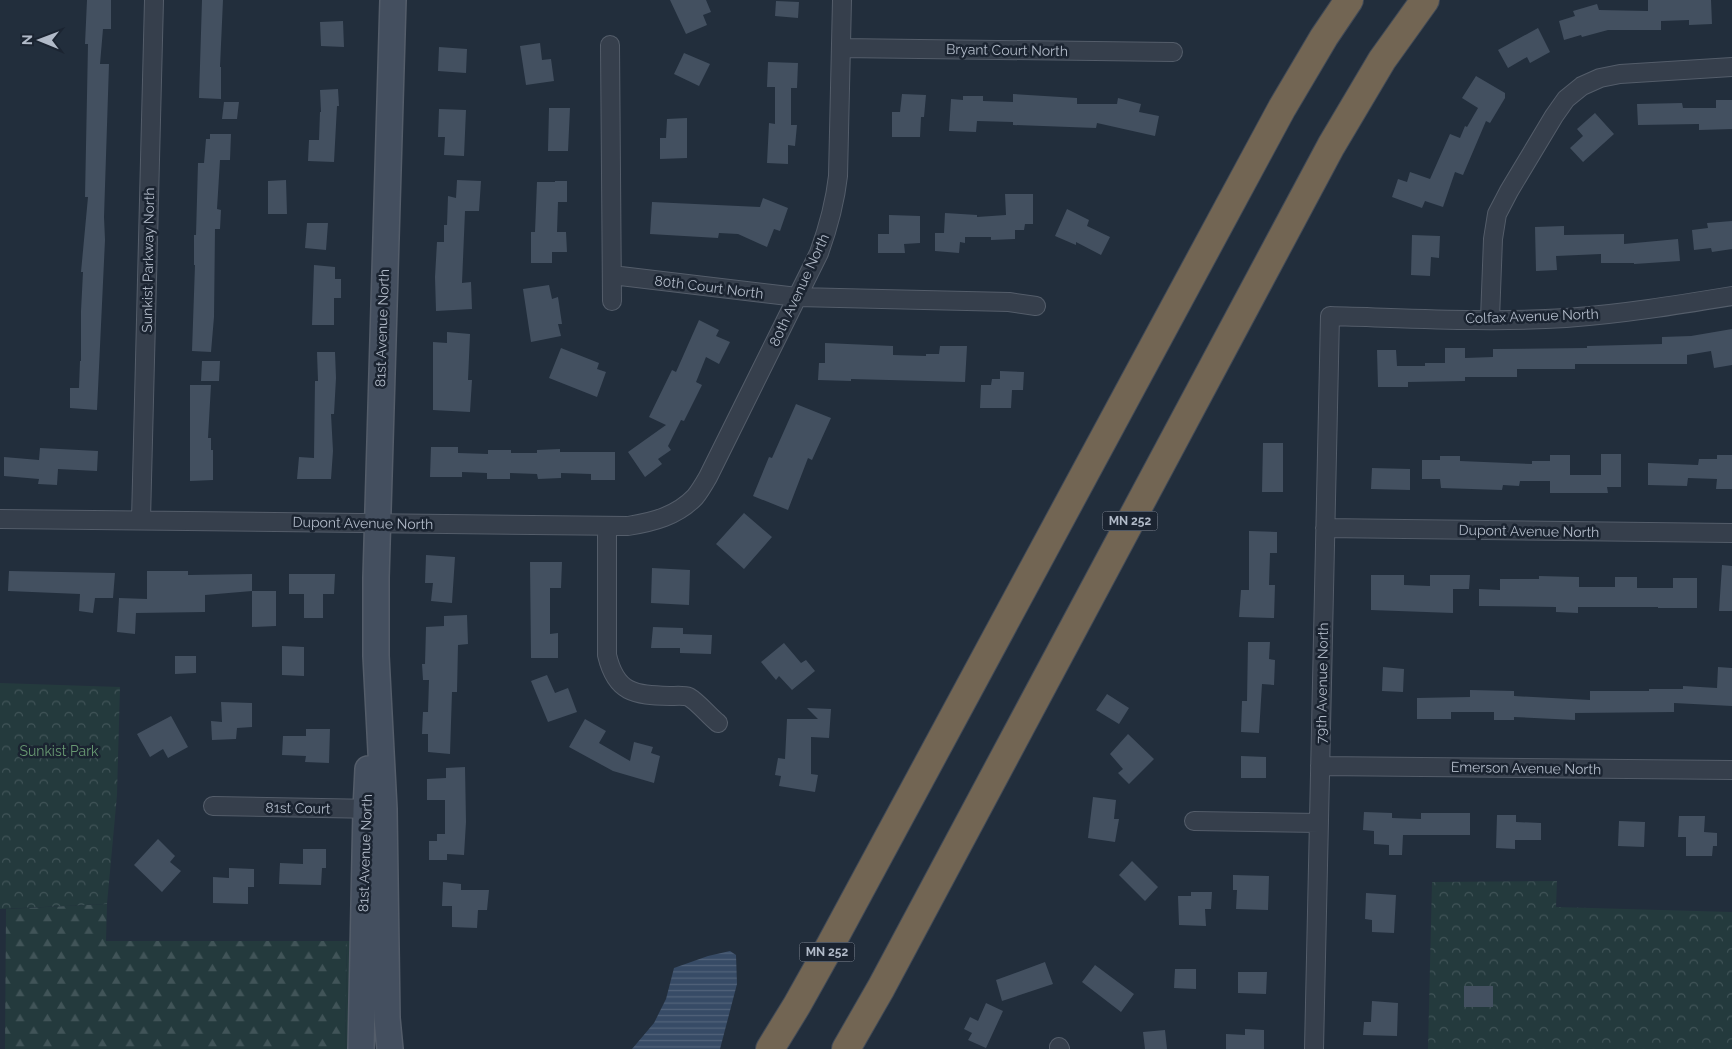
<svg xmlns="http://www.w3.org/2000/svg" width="1732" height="1049" font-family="Raleway,sans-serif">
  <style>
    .grass { fill: #243a3d }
    .forest { fill: url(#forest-firs) }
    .park { fill: url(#park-crowns) }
    .water { fill: url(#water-rules) }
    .building { fill: #435060 }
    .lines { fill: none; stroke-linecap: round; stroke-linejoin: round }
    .street-casing { stroke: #545d6a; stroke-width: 20 }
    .secondary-casing { stroke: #545d6a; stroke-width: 28 }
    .highway-casing { stroke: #414a57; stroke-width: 30 }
    .street { stroke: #363f4c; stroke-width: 18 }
    .secondary { stroke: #444f5f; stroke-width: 25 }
    .highway { stroke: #726553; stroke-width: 28 }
    .labels { text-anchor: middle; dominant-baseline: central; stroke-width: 5; stroke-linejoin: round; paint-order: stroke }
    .shield { fill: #1b2431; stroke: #848d9b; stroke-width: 1 }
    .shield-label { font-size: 12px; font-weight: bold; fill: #b1bac8 }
    .street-label { font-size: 14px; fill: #b1bac8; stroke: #1b2431 }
    .park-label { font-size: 14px; fill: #689972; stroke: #1b2431 }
  </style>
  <defs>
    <pattern id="forest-firs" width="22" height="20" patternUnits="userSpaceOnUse" patternTransform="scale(1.25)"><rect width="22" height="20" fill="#243a3d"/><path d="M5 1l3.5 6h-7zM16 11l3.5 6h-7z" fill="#415458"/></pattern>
    <pattern id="park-crowns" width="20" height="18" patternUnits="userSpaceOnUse" patternTransform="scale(1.25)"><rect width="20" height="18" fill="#243a3d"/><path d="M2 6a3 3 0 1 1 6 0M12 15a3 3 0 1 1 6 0" fill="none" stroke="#415458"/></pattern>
    <pattern id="water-rules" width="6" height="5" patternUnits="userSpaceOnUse" patternTransform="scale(1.25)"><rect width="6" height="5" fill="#374b66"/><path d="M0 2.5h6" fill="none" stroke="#52637a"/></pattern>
  </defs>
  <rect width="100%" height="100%" fill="#222e3c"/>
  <path class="grass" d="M347,941H357L356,1049H345Z"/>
  <path class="forest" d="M107,904L106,941H347L345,1049H5L6,909Z"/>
  <path class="park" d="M0,683L120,687L117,795L107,904L0,909Z
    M1557,881L1556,907L1732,912V1049H1428L1432,882Z"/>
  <path class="water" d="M730,951L736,955L737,984L720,1049H632L654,1023L666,999L674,968L708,956Z"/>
  <path class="building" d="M87,0H111V29H103L100,64H109L104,217L105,240L97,410L70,408V388H79L80,361H81V311L83,272H81L88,197H85L88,44H85Z
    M202,0H223L220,67H221V99L199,98Z
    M670,0H706L711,12L703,15L707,25L686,34Z
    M1648,0H1711L1712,24L1689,25V20L1661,21V30H1608L1582,37L1581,35L1564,40L1559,21L1575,16L1573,11L1597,4L1599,10L1648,11Z
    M776,1L799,2L798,18L775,16Z
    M343,21L344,47L321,46L320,22Z
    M1538,28L1550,52L1530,63L1527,57L1508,68L1498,50Z
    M540,43L542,60L551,59L554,81L526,85L520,46Z
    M439,47L467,49L466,73L438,71Z
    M684,53L710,64L699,86L674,74Z
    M768,62L798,63L797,88H791V125H797L795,146L788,145V164L767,163L769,123L775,124V87H767Z
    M1476,76L1505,93V98L1490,123L1486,121L1463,175L1455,172L1443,207L1425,201L1422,208L1392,197L1398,179L1407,182L1410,172L1430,179L1450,134L1460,138L1465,126L1467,127L1478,108L1462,98Z
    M338,89L339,106H337L334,162L308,161L309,140H319L320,112H321L320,90Z
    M902,94L926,95L924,117H921L920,137H892V112H900Z
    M1013,94L1077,98V104H1117L1118,98L1141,104L1139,112L1159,116L1155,136L1097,123L1096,128L1013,125V122L977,121L976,132L949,131L951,99L963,100V96H983V101L1013,102Z
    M1716,100H1732V129L1699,130V124L1638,125L1637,104L1682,103L1683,108H1716Z
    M224,102H239L237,119H222Z
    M549,108H570L568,151H548Z
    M439,109L466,110L464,156L444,155L445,137H438Z
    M1595,113L1614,134L1583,162L1570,148L1583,136L1577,129Z
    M687,118V158L660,159V138H666L667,119Z
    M210,134H231L230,160H220L217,209L221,210L220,229H215L214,317L211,352L192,351L195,265H194V235H196L198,163H204L206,139H210Z
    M286,180L287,214H268V181Z
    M457,180L481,181L479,211H465L462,283L471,282L472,309L436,311L435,277L437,242H444V225H447L448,196L456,198Z
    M555,181H567V202H558L557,232H566L567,252H552V263H531V232H535L537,182H555Z
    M1005,194H1033V224H1025L1024,230H1015V239L991,240V237H965V243L960,242L959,253L935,251V233H944L945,213L977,215V217L1006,215Z
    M763,198L788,208L780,231L774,229L767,247L738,234L719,233L718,238L650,234L652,202L760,207Z
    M1067,209L1089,220L1087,226L1110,237L1101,255L1076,242V245L1055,236Z
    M889,215L920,216V243L904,244L905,253H878V234H889Z
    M1732,221V249L1712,252L1711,248L1694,250L1692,230L1708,228L1707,223Z
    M307,223H328L326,250L305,248Z
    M1564,226V235L1624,234V244L1678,239L1680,261L1634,264V263H1601V254L1556,256L1557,270L1536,271L1535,227Z
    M1412,235L1440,236L1439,258L1431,257L1430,276L1411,275Z
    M314,265L335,267V279H341V298H334V325H312Z
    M549,285L552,299L558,297L562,324H558L561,336L531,342L523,289Z
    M699,320L719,330L716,336L730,342L719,364L706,357L696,382L702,385L684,421L681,420L668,446L671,450L658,459L662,464L645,477L628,452L666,425L649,417L672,370L676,372Z
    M1732,329V365L1714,368L1711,351L1687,355V364H1575V369H1517V377H1465V381L1408,382V387H1378L1377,350H1396L1397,366H1425V363H1445V348H1465V358L1493,357V349L1587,348V346L1662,344V337L1691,336Z
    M447,332L470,334L468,380H472L470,412L433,410V342L447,343Z
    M825,343L893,346V355L926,356V354H939L940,346H967L965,382L851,379V381L818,380L819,363H825Z
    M561,348L599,363L597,369L606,372L597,397L549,378Z
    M317,352H335L336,378L334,414H331L333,451L331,479H297L299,457L314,458L315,381H318Z
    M202,361H220L219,381H201Z
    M1000,371L1024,372L1023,390H1012L1011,408H980L981,385H991L992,379H1000Z
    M190,385H211L208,438H211V450H213V480L190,481Z
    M796,404L831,418L812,460L808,458L788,510L753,496L769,457L772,458Z
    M1263,443H1283V492H1262Z
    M431,447H458V453L488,454V450H511V453H537V450L560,449V452H615V480H591V474L561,473V478L538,479L537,474L510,473V479H487V473L462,472V477H430Z
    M40,448L98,451L97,471L58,469L57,485L38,484L39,479L4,476V457L39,460Z
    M1601,454H1621V487H1607L1608,493H1550V481H1520L1519,486L1503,485L1502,490L1441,488L1440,479H1422V460H1440V456H1460V461L1532,464V461H1550V455H1570V475H1601Z
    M1717,455H1732V489H1716L1717,479L1688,478L1687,486L1648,485V463L1698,465L1699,459H1717Z
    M1372,468L1410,469V490L1371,489Z
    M744,513L772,537L744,569L716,544Z
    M1249,531L1277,532V553H1270L1269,585H1275L1274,618L1239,617L1241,590H1249Z
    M426,555L455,557L452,603L431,601L433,583H425Z
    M530,562H562L561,588H550V634L558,633V658H531Z
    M1722,565L1732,566V611H1719Z
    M652,568L690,570L689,605L651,603Z
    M9,571L115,573L113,598H95L93,613L79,611L80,594L8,591Z
    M147,571H188V575L252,574V591L205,595V612L136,613L135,634L117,632L119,598L147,599Z
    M289,574H335L334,594H323V618H304V594H289Z
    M1371,575H1404V585L1430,586V575H1470L1469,589H1453V613L1371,610Z
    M1539,576L1579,577V587H1615V577H1637V588H1673V578H1697V608H1658V607H1578V613L1556,612V607L1479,606V589L1500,590V579H1539Z
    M252,591H276V626L252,627Z
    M467,615L468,644L458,645L457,692H452L450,754L428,752V734H422L423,712H428L429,680H423L422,664H425L426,627L444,626V616Z
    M653,627L683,628V634L712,635L711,654L680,653V648H651Z
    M1248,642H1270L1269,659L1275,660L1274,685L1262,684L1259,733L1241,732L1242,701H1247Z
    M784,643L801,663L806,660L815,671L792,690L779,676L776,680L761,662Z
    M282,646L304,647V676L282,675Z
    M175,656H196V673L175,674Z
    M1383,667L1404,669L1403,692L1382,691Z
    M1718,667L1732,668V706L1674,703V712L1575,713V720L1514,717V720H1494V712H1451V719H1417V698L1470,697V690L1514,691V696L1590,700V691H1649V689H1683V686L1717,688Z
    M547,675L555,693L568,688L577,712L548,722L531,681Z
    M1107,694L1129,708L1119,724L1096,710Z
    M221,702L252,703V727L237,728L236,739L212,740L211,721L222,722Z
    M807,708L831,709L829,738L811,737V774L818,775L815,792L779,786L781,776L775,775L778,758L785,759L787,719H818Z
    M171,716L188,747L168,758L163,749L150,757L137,734Z
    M585,719L606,731L599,743L630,761L634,742L653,747L651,753L660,756L654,783L613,771L569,747Z
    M306,729H330L329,763L305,762L306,756L282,755L283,736H306Z
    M1128,734L1154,759L1129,784L1118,773L1123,769L1110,754Z
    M1241,756L1266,757V778H1241Z
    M465,767L466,822L464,855L447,854V860H429V841H437V834H445V800H427V779L446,778V768Z
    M1093,797L1116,800L1114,819H1119L1115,842L1088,838Z
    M1364,812L1392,813V818L1421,819V813H1470V835H1403L1402,855H1389V845L1374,844V831L1363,830Z
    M1497,815H1516V822L1541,823V840H1515V849L1496,848Z
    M1679,816H1705L1704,832L1717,833V846H1713L1712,856H1686V837H1678Z
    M1619,821L1645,822L1644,847L1618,846Z
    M158,839L175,856L170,862L181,871L162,892L134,865Z
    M303,849H326V868H322L321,885L279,884L280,863L303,864Z
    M1132,861L1158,887L1145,901L1119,875Z
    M229,868L254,869V887H248V904L213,903V877L229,878Z
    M1233,875L1269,876L1268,910L1236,909L1237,890H1233Z
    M443,882L461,884V890H489L487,910H478L477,928L452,927V906H442Z
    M1191,892H1212L1211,909H1205L1206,926L1179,925L1178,896H1191Z
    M1366,893L1396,895L1394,933L1372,932V920L1365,919Z
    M1045,962L1053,984L1002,1001L996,980Z
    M1095,965L1134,994L1121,1012L1082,982Z
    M1175,969H1196V989L1174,988Z
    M1238,972H1267L1266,994L1238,993Z
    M1464,986H1493V1007H1464Z
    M1372,1001L1398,1003L1397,1036L1363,1035L1364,1022H1371Z
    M986,1003L1003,1011L986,1048L968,1040L972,1033L964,1029L970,1017L978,1021Z
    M1245,1029L1264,1030V1049H1226V1034L1245,1035Z
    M1165,1030L1167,1049H1145L1143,1032Z"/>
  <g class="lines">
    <defs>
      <path id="street" d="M610,45L612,301
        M841,48L1173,52
        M612,275L797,297L1009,302L1036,306
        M1490,319L1493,239L1497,214L1509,191L1554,116L1566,99L1582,86L1600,78L1620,74L1732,67
        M0,519L628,526C653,522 677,516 695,497C700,491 704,484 708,477L819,253C828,228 835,203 838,176L842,0
        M141,520L154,0
        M607,526V655C616,693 634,695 670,696C675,696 684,695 689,697C698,702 709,716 718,723
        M1325,528L1732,533
        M1320,766L1732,770
        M213,806L376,809
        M1194,821L1319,823
        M1059,1047L1060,1049
        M1314,1049L1330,316C1408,318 1488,323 1566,318C1622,314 1677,305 1732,296"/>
      <path id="secondary" d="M361,1049L366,809L368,769
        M390,1049L387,1018L384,809L376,656V578L393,0"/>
      <path id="highway" d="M770,1049L797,1005L825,955L1282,108L1324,37L1349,0
        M846,1049L881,988L1331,146L1382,60L1425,0"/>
    </defs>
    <use href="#street" class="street-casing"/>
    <use href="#secondary" class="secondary-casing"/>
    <use href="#highway" class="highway-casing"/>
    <use href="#street" class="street"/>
    <use href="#secondary" class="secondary"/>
    <use href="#highway" class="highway"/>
  </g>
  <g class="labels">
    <g class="shield">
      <rect x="1102.5" y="511.5" width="55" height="19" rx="4"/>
      <rect x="799.5" y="942.5" width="55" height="19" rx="4"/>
    </g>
    <g class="shield-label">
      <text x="1130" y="521">MN 252</text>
      <text x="827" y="952">MN 252</text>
    </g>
    <g class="street-label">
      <text transform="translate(1007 50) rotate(1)">Bryant Court North</text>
      <text transform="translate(148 260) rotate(-89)">Sunkist Parkway North</text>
      <text transform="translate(709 287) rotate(7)">80th Court North</text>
      <text transform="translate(799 290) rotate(-65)">80th Avenue North</text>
      <text transform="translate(1532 316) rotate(-2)">Colfax Avenue North</text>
      <text transform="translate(382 328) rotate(-88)">81st Avenue North</text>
      <text transform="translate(363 523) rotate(1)">Dupont Avenue North</text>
      <text transform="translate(1529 531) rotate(1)">Dupont Avenue North</text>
      <text transform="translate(1322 683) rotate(-89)">79th Avenue North</text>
      <text transform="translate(1526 768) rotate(1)">Emerson Avenue North</text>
      <text transform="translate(298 808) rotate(1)">81st Court</text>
      <text transform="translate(365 853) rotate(-88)">81st Avenue North</text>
    </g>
    <g class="park-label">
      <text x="59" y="751">Sunkist Park</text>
    </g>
  </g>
  <g transform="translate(40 40) rotate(271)" stroke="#1b2431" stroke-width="4" paint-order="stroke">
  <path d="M0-4L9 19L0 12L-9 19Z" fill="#b1bac8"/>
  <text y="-8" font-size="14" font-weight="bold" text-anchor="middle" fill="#b1bac8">N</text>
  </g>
</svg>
